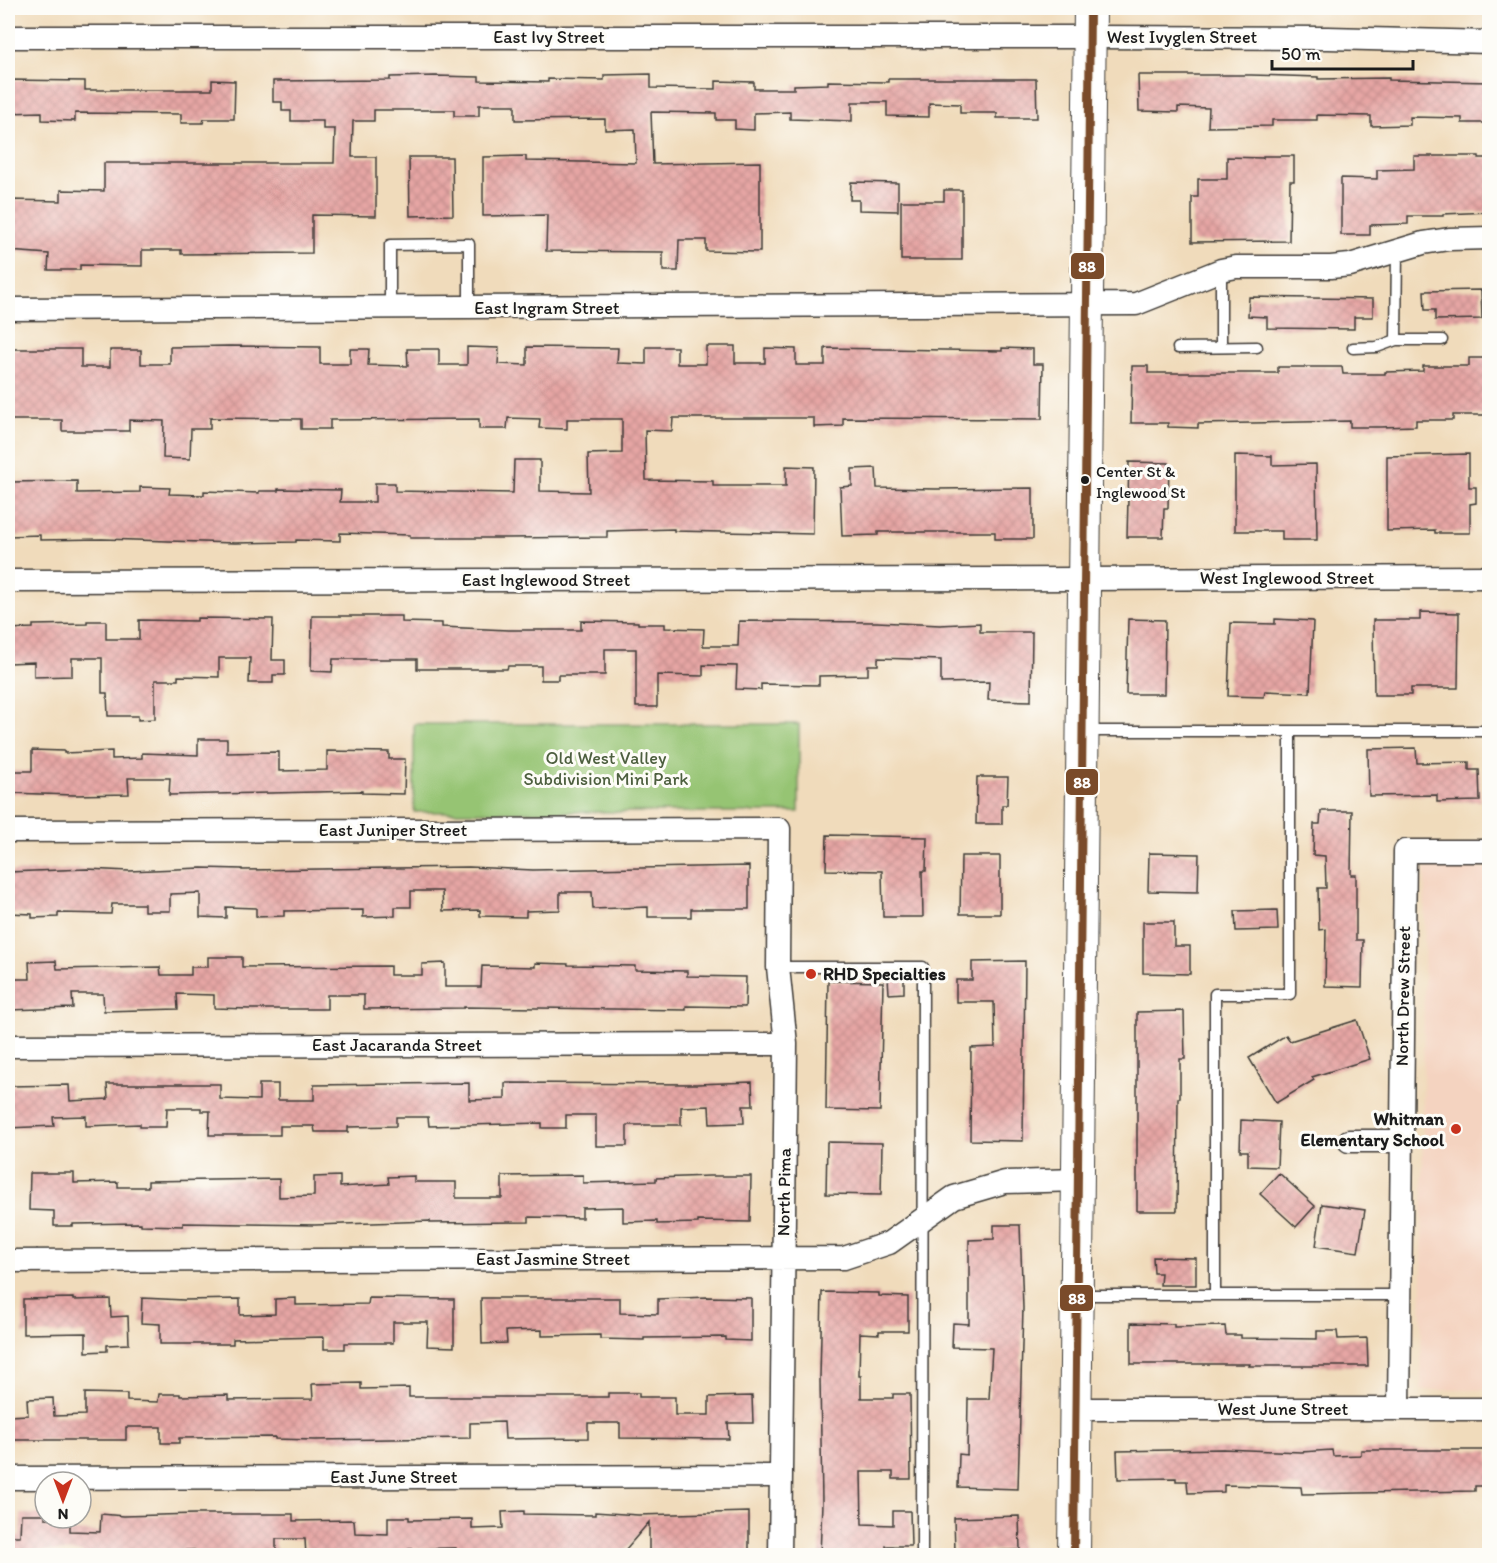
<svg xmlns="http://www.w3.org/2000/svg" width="1497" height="1563" font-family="Itim,sans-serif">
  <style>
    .built { fill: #f4d3c0 }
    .green { fill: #96c473; stroke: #597048; stroke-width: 1.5 }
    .building { fill: url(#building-cross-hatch) }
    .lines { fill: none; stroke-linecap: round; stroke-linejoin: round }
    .lane-casing { stroke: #3c3934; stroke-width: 13 }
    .street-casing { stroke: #3c3934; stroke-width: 25 }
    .secondary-casing { stroke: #3c3934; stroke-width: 34 }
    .lane { stroke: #fff; stroke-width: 10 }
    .street { stroke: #fff; stroke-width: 22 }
    .secondary { stroke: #fff; stroke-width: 32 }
    .bus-1-casing { stroke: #fdfcf7; stroke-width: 12 }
    .bus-1 { stroke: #7a4b2a; stroke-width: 8 }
    .bus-dot { fill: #1c1c1c; stroke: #fdfcf7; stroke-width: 2 }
    .poi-dot { fill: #c8321e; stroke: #fdfcf7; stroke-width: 2 }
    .labels { text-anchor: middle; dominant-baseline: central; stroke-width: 6; stroke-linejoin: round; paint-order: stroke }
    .bus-label { font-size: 16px; fill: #1c1c1c; stroke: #fdfcf7; text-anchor: start }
    .street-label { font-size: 18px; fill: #1c1c1c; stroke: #fdfcf7 }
    .park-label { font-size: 18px; fill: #4d5f3f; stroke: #fdfcf7 }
    .poi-label { font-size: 18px; font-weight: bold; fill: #1c1c1c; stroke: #fdfcf7; text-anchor: start }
    .line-badge { stroke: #fdfcf7; stroke-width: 2 }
    .badge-label { font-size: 16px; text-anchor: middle; font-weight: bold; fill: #fff }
  </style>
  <defs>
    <pattern id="building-cross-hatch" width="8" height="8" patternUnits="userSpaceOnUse" patternTransform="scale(1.5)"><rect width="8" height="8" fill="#e6a6a4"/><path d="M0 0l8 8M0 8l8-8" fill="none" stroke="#c58e8d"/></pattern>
  </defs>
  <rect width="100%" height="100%" fill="#fdfcf7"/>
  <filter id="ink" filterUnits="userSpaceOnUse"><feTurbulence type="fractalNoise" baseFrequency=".0167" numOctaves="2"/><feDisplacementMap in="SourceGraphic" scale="12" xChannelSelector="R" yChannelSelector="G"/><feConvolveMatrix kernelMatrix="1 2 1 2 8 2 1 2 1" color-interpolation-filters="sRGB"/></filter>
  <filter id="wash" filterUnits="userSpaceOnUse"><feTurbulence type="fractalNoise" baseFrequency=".008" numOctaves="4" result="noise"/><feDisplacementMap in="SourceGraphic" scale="24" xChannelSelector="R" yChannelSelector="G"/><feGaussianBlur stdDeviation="1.35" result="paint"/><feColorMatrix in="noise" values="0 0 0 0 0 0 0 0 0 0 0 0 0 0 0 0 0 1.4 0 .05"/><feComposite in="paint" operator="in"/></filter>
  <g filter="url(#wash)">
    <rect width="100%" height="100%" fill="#f0dbbb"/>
    <path class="built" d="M1425,868H1489V1390H1421Z"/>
    <path class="green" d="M414,724H799V812H414Z"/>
    <g id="blocks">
      <path class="building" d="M651,74V88L716,89V81L754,82V89H794V85L828,84V81L888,82V79H1036L1037,118H997V113H960V104L929,103V117L887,116V102H852V121L790,119V112L754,113V130L735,129V120H716V113L651,112L653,164L760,162V252L706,251V240H679L678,271H663V252L546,251L547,215L483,216V157L526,156V161L636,163L635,129L605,130V119L515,120V105H479V116H454V110H374V121H353L352,157H376V216L312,215V253L181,254V250H142V266L80,265V270H48L49,254L8,251V200L61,201V190L104,191V163H334L335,129H323V121H291V111H282V102H273V81L390,80V77L435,76L479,77V81L548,82V79L604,80V75Z
        M1138,75H1251L1318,77V79L1389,78V80L1490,82V123H1462V118L1410,117V125L1371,126V116L1317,115V120H1272V126L1208,127L1209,108L1178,107V112L1139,111Z
        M8,80L85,81V90H212V80L235,81L234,119H204L203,123H181V114L75,113V121L42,120V112L8,113Z
        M1263,156H1294V181H1290L1289,241L1192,242V197H1198V179H1227V157L1263,158Z
        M1414,156H1479V158H1490V212L1443,214V216H1408V224L1370,225V235H1341V178L1377,179V170L1414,169Z
        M409,157H452L453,215L410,216Z
        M851,182L898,183V211L859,210V200H850Z
        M944,190H962V260H901V201H944Z
        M1481,290L1482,319L1435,320V310H1425L1424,291Z
        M1249,297L1373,299V317H1354V329L1267,328V317L1248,316Z
        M229,346L320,347V364H350V349H369L368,365L408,366L407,349H439V365H467V347L499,348L498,364L527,365V347L618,348L617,363L646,364V347H677V364H706V346H735V363H765V348L796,349V365H825V348L1002,351V348L1033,349V364H1043L1042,419L843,418V426L814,427V418H673L672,431L645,430L646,480L713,481V486H786V466L814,467L813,534L674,531V529L607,531V537L506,538H410V535L340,533V541L296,540V542L235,543L102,539L40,540V535L8,536V482L77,481V493L140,492V487L170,488L169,494L204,495V491L259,493V491H278V489L341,490L340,502H375V483H395V491L513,493L514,460H540V491L589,492L588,454L622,453V419H567V429L539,428L540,419L508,418L507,429H479V419L330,420V429H301V419L210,418V429H191L190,459L163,458L164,421L129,420V431H62V420H8V349H81V367H110V350H141V364H170V347Z
        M1469,358H1489L1488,415H1453V420H1416V426L1380,427H1350V421L1198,424V428L1168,427V423H1131L1132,366H1148V373H1278V367H1342L1343,374H1385V372L1423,371V366H1469Z
        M1469,454V487H1476V503L1470,504V533H1435V530L1387,531V456Z
        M1235,455L1272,456V465L1316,464L1317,540H1282V531H1235Z
        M1129,462L1169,463L1168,508H1164L1163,537H1127Z
        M876,468L877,488L936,489L1033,488V539H995V532H878V535L842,536L840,487L852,486V469Z
        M1420,612L1459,613L1458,688H1411V695H1374L1373,620H1420Z
        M312,616H402V622L442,623V627L508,630H581V621L638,622V624H665V628L704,629L703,646H738L739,621L877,622L940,625L980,623V632H1032L1031,701L988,700L989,682L941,683V660L878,658V665H868V675L819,676V685L761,684V690L736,689L737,666L703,665V676L657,675V707H636V649H605V675H558V680H541V666H508L507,669H417V659H333L332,672L311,671Z
        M197,618L273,619L272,660H285V675H273V683H249L250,658H219V677L178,676V680H155V719L138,720V716H108L107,693H102V658H72V676L34,677V662L8,663V629L33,628V625L87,624V621H106V639H139V620L197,621Z
        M1128,619L1165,620L1164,694H1126Z
        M1275,619L1313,621L1310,693L1265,691L1264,697L1228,696L1231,623L1275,624Z
        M198,739H227V753L279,752V771L327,770V751L389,752V759H405L404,794L362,793V791L169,795L170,778H128L129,794L74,795L8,793V771H32V750L64,751V753L112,751V759L142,758V753L198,755Z
        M1416,748L1417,763L1469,762V770H1479L1480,801L1437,802V795L1369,796L1368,749Z
        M977,777H1008L1007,805H1002V824H976Z
        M1321,811H1352L1351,875H1356V940H1363L1362,987L1325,986L1326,929L1319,930L1318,888H1326L1325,856L1313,855L1314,824H1320Z
        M827,835L927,837L926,871H922L923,917H883L882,871L826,870Z
        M1149,853L1199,854L1198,892L1148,891Z
        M961,856H1000V914H960Z
        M749,866V909H691V917H648V907L593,909L592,892H560V910L526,911V917L480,916V910L443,911L442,891H411V907H395V916L363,917V910L284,911V916L256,917V908L226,907V918L200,917V893L170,894V911H144V904H112L111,914L58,913V917L32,918V914L8,913V872L87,869L129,871L201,868L242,869V870L469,867L533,870Z
        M1277,910L1278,930L1236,931L1235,911Z
        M1143,922H1174V946H1190V974L1143,973Z
        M208,957H242V967L390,966V975H422V964L445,963V987H481L482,966L535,967V963L568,964V965L635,966V970L687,971V976L746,977L745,1007L686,1006V1010L464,1007V1008L364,1009V995H327V1009H251L214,1008V995L177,994L178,1009L104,1011L103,994H72L73,1008L8,1010V979H30L29,962L56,961L57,969L160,967L161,975H191V967H208Z
        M1025,961L1023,1141L970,1140L971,1048L995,1047L994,1002H956V980H972V962Z
        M888,977H904V993L889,994Z
        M828,981L883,982L880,1111L826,1110Z
        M1184,1011L1185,1059H1180V1098H1178L1177,1211H1137V1012Z
        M1357,1020L1370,1059L1312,1077L1314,1080L1276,1103L1249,1058L1286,1035L1290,1041Z
        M752,1082L753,1106H743L744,1123L710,1124L709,1106L681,1107V1125H627V1146H596V1115H566V1128H542V1123L429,1126L428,1117H396V1126L348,1127V1132H315L314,1126H280V1135H209L210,1111H201V1108H167L166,1127H140V1124L86,1126V1116L53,1117L54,1126L8,1128V1086L69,1085L70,1101L108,1099L107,1084H220V1099L259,1100V1084H278V1100H314V1085L469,1083V1100L505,1099V1083L697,1084Z
        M1241,1120L1279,1122L1277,1167L1248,1166V1151H1240Z
        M827,1142L882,1143L881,1195L826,1194Z
        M30,1173H74V1183L118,1182V1187H148V1181L279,1179V1197L314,1196V1177L340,1176V1187L389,1184L388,1177L414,1176V1182H456V1198H502V1176L583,1175V1183L656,1181V1178L709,1176H751L750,1222L698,1221V1223L657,1224V1221L623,1222V1207L582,1208V1218L529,1217V1222L430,1223V1221L315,1225L183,1223V1226L141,1225V1223L73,1224V1226H54V1211L29,1210Z
        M1279,1173L1315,1206L1296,1227L1260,1194Z
        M1322,1204L1365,1210L1358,1252L1316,1246Z
        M994,1225H1020L1023,1308L1018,1489L958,1487L959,1454L967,1455L968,1399H989L992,1348L952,1347L953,1323L969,1324V1240L994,1239Z
        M1153,1257L1196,1258V1285H1160L1161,1273H1154Z
        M822,1292L879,1293V1296L908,1297V1331H879V1334L860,1333L859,1376H861V1398H893V1394H910L911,1479H893V1472H861L862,1524L893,1525V1511H910L911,1546H886V1556H820L822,1503L820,1377Z
        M708,1297L751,1298V1341L726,1340V1337L644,1338V1340L600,1339V1335L542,1336V1330L506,1331L507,1343L482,1344L481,1298H620V1313L658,1314V1299Z
        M73,1298V1300L110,1299L111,1317L128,1316L129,1344L107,1345V1351L86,1352V1333L23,1334V1299Z
        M142,1298L184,1300L240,1299V1315L275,1314V1299L296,1298V1305L368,1304L369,1298L454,1299V1347L427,1346L428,1322H393V1343H345V1349H324V1337L233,1339V1344H160V1324L141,1323Z
        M1131,1323L1174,1324V1327L1225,1326L1226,1335H1241V1338L1317,1339V1331H1337L1338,1339L1367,1338L1368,1366H1249L1250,1364H1131Z
        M361,1383V1389L409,1388V1397H608V1393H639V1397H675V1415H709V1397L752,1396L753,1423H728L729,1439L620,1438V1423H588V1438L505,1439L504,1422L470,1423V1438L314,1440L275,1439V1437L179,1438V1443H161V1427H126V1440H8V1416L28,1415L27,1399L53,1398L54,1416L85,1415V1393L127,1394V1401L158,1402L159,1394H180V1396L228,1395V1400L313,1399L312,1384Z
        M1223,1449L1301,1452L1332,1450L1333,1456L1361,1455V1450H1490V1486H1475V1491L1302,1494L1301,1487L1224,1485V1492L1188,1493L1187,1481H1176V1478L1118,1479L1117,1451Z
        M524,1511V1514L595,1515V1512L638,1515L749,1512V1555L649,1556V1522L620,1556H541V1553L456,1555V1548L409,1549L408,1556H306L305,1539H276V1555H194V1550L161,1551V1556H82V1552L8,1550V1536H20L21,1514H45V1518H70V1531L100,1532L101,1514L124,1516L195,1514H293V1521L354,1520L355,1533L388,1534V1517H409V1520L472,1519V1529L503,1528L502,1512Z
        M1019,1516L1020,1550L955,1552L954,1518Z"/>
    </g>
  </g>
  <g filter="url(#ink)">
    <use href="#blocks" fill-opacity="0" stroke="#3c3934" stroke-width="1.5"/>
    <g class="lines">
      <defs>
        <path id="lane" d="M390,308V245L469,244V308
          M1396,340L1397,251
          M1221,347V270
          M1178,348L1257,347
          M1353,348L1377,347L1396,340H1442
          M1086,731H1490
          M778,967H923L922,1556
          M1080,1295H1400
          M1215,1295V994H1290V731"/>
        <path id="street" d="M8,37H1090L1328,38L1490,42
          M8,309L1136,304L1221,270L1236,267H1331L1350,265L1423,243L1449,239L1490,238
          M8,581L1084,579L1490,577
          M8,831L779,829L778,967L786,1044L780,1556
          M8,1046L786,1044
          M1349,1141H1402
          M8,1261L844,1258L889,1243L954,1197L1005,1182L1078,1180
          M1076,1409H1490
          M1399,1409L1405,851H1490
          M8,1478L781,1476"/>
        <path id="secondary" d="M1074,1556L1090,8"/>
      </defs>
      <use href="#lane" class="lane-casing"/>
      <use href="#street" class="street-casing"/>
      <use href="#secondary" class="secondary-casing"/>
      <use href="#lane" class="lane"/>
      <use href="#street" class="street"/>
      <use href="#secondary" class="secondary"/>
      <defs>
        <path id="bus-1" d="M1074,1556L1090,8"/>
      </defs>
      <use href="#bus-1" class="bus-1-casing"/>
      <use href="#bus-1" class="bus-1"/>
    </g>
  </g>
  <circle class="bus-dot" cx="1085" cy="480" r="5"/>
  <g class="poi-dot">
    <circle cx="811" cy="974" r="6"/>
    <circle cx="1456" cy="1129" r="6"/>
  </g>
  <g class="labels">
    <g class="bus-label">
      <text x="1096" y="471">Center St &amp;<tspan x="1096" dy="21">Inglewood St</tspan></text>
    </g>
    <g class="street-label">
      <text x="549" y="37">East Ivy Street</text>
      <text x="1182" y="37">West Ivyglen Street</text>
      <text x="547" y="308">East Ingram Street</text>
      <text x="1287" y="578">West Inglewood Street</text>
      <text x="546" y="580">East Inglewood Street</text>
      <text x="393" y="830">East Juniper Street</text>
      <text transform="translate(1403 996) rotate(-89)">North Drew Street</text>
      <text x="397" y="1045">East Jacaranda Street</text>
      <text transform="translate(784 1192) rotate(-89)">North Pima</text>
      <text x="553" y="1259">East Jasmine Street</text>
      <text x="1283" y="1409">West June Street</text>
      <text x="394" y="1477">East June Street</text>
    </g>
    <g class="park-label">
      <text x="606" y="758">Old West Valley<tspan x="606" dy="21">Subdivision Mini Park</tspan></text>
    </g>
    <g class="poi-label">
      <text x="823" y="974">RHD Specialties</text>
      <text x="1444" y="1119" text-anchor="end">Whitman<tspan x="1444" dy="21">Elementary School</tspan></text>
    </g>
  </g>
  <g class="line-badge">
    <rect x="1070" y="252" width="35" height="28" rx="6" fill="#7a4b2a"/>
    <rect x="1065" y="768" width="34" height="28" rx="6" fill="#7a4b2a"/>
    <rect x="1059" y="1284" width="35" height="28" rx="6" fill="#7a4b2a"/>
  </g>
  <g class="badge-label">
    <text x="1087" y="272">88</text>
    <text x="1082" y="788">88</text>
    <text x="1077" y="1304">88</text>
  </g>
  <rect width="1497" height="1563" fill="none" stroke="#fdfcf7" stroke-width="30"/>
  <g transform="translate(63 1500) rotate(180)"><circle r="28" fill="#fdfcf7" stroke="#a3a29f" stroke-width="1.5"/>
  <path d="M0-4.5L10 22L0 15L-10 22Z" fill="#c8321e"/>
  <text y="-9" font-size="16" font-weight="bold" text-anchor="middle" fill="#1c1c1c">N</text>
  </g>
  <path d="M1272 60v9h141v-9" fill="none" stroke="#1c1c1c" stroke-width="3"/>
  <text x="1281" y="60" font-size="18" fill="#1c1c1c" stroke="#fdfcf7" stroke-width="4.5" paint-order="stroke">50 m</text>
</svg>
